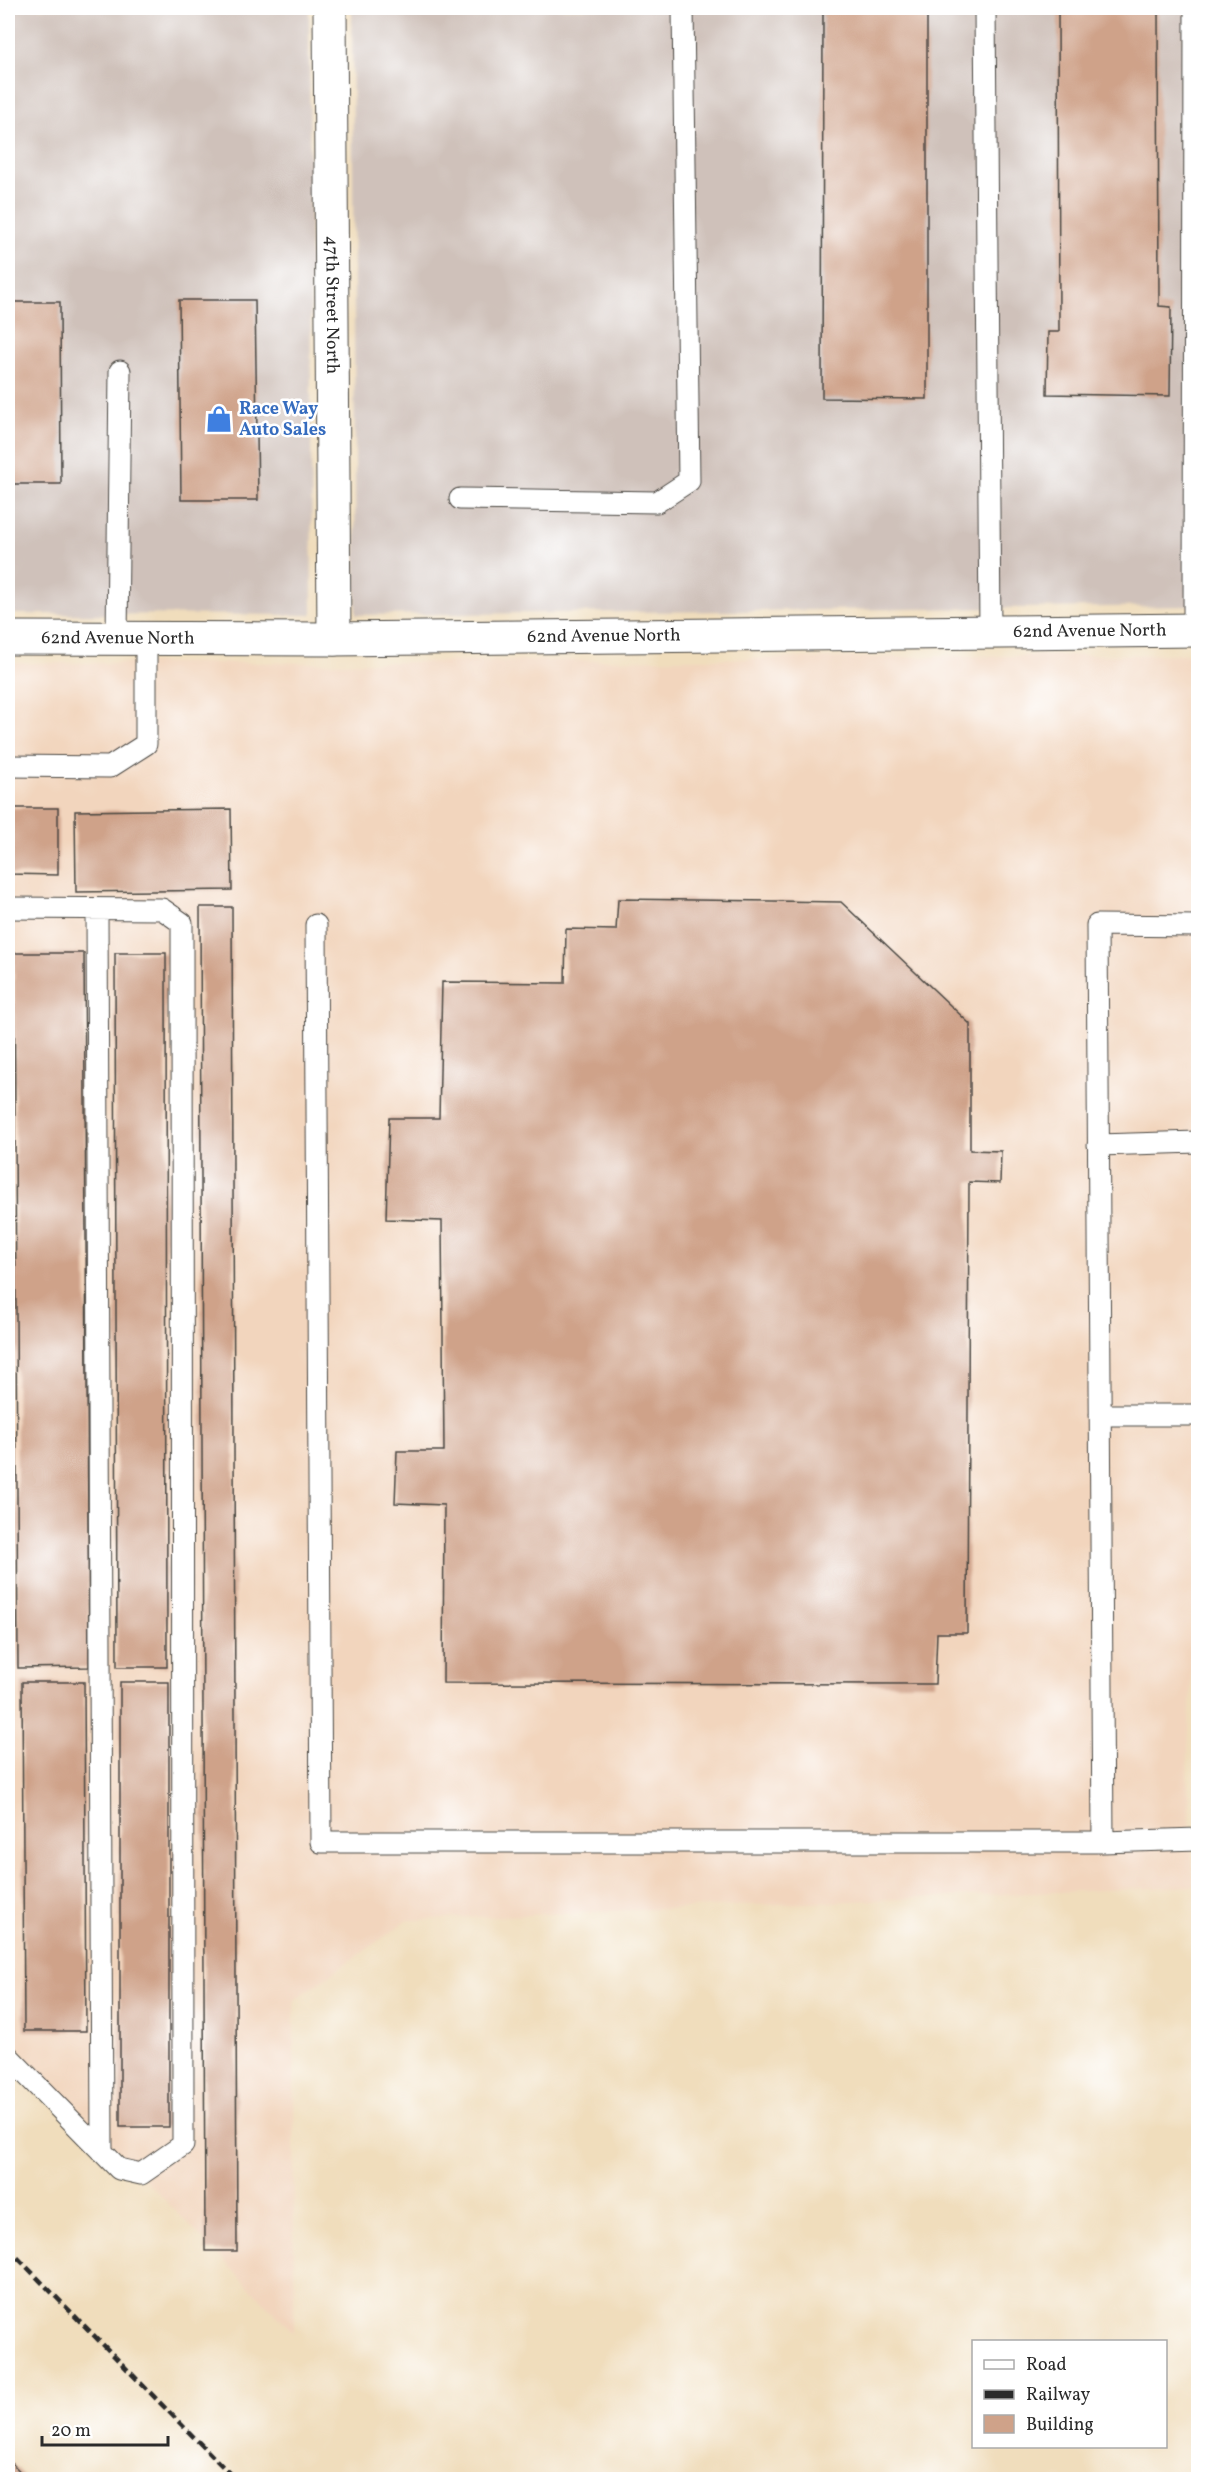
<svg xmlns="http://www.w3.org/2000/svg" width="1206" height="2487" font-family="Vollkorn,serif">
  <style>
    .built { fill: #f2d5bd }
    .industrial { fill: #cfc1ba }
    .building { fill: #cfa289 }
    .lines { fill: none; stroke-linecap: round; stroke-linejoin: round }
    .service-casing { stroke: #494641; stroke-width: 23 }
    .minor-casing { stroke: #494641; stroke-width: 35 }
    .tertiary-casing { stroke: #494641; stroke-width: 35 }
    .service { stroke: #fff; stroke-width: 21 }
    .minor { stroke: #fff; stroke-width: 33 }
    .tertiary { stroke: #fff; stroke-width: 33 }
    .rail { stroke: #2b2b2b; stroke-width: 4.5; stroke-dasharray: 9 4.5; stroke-linecap: butt }
    .labels { text-anchor: middle; dominant-baseline: central; stroke-width: 5; stroke-linejoin: round; paint-order: stroke }
    .street-label { font-size: 18px; fill: #2b2b2b; stroke: #fff }
    .shop-label { font-size: 18px; font-weight: bold; fill: #366cbe; stroke: #fff; text-anchor: start }
  </style>
  <rect width="100%" height="100%" fill="#fff"/>
  <filter id="ink" filterUnits="userSpaceOnUse"><feTurbulence type="fractalNoise" baseFrequency=".0167" numOctaves="2"/><feDisplacementMap in="SourceGraphic" scale="12" xChannelSelector="R" yChannelSelector="G"/><feConvolveMatrix kernelMatrix="1 2 1 2 8 2 1 2 1" color-interpolation-filters="sRGB"/></filter>
  <filter id="wash" filterUnits="userSpaceOnUse"><feTurbulence type="fractalNoise" baseFrequency=".008" numOctaves="4" result="noise"/><feDisplacementMap in="SourceGraphic" scale="24" xChannelSelector="R" yChannelSelector="G"/><feGaussianBlur stdDeviation="1.35" result="paint"/><feColorMatrix in="noise" values="0 0 0 0 0 0 0 0 0 0 0 0 0 0 0 0 0 1.4 0 .05"/><feComposite in="paint" operator="in"/></filter>
  <g filter="url(#wash)">
    <rect width="100%" height="100%" fill="#f0ddbc"/>
    <path class="built" d="M1198,654V1607L1193,1636L1187,1775L1194,1886L408,1920L294,2000V2333L8,2038V663H312Z"/>
    <path class="industrial" d="M8,8H309L312,615L8,614Z
      M352,8H1198V606L356,615Z"/>
    <g id="blocks">
      <path class="building" d="M823,8H927V399L822,398Z
        M1058,8H1158L1159,306L1171,307L1170,396L1047,394L1048,332H1059Z
        M179,300H255L258,500H181Z
        M8,302H60L61,484H8Z
        M8,808H58V875L8,874Z
        M231,809L232,890L76,892L75,811Z
        M618,899L841,902L970,1024V1150L1001,1151L1000,1183L969,1182L967,1633H937L935,1684L443,1683L444,1505L395,1503L397,1451H444L442,1221L386,1219L389,1118H439L442,982L565,983L566,929L616,930Z
        M200,907H232L237,2251H205Z
        M14,953H84L89,1667L18,1668Z
        M115,953H166L167,1667H117Z
        M22,1682H84L86,2031H24Z
        M120,1682H169V2127H120Z
        M8,2459L28,2480H8Z"/>
    </g>
  </g>
  <g filter="url(#ink)">
    <use href="#blocks" fill-opacity="0" stroke="#494641" stroke-width="1.5"/>
    <g class="lines">
      <defs>
        <path id="service" d="M985,8L990,632
          M460,499L657,502L689,481L683,8
          M1194,630L1195,8
          M117,638L120,371
          M8,766L110,767L146,744V638
          M8,908L162,909L182,923L183,2145L141,2174L119,2169L8,2056
          M97,909L102,2152
          M316,925L321,1842H1103L1198,1839
          M1098,1145L1198,1142
          M1100,1415H1198
          M1103,1842L1097,925L1198,926"/>
        <g id="minor">
          <path id="s1" d="M330,8L334,639"/>
        </g>
        <g id="tertiary">
          <path id="s2" d="M8,638L334,639L1198,630"/>
        </g>
      </defs>
      <use href="#service" class="service-casing"/>
      <use href="#minor" class="minor-casing"/>
      <use href="#tertiary" class="tertiary-casing"/>
      <use href="#service" class="service"/>
      <use href="#minor" class="minor"/>
      <use href="#tertiary" class="tertiary"/>
      <path class="rail" d="M8,2248L236,2480"/>
    </g>
  </g>
  <defs>
    <symbol id="shop-bare" viewBox="-9 -9 18 18"><path d="M-5-2.5h2.3a2.7 3.5 0 0 1 5.4 0H5L5.5 6h-11ZM-1.5-2.5h3a1.5 2.3 0 0 0-3 0Z" fill="#3f7fe0" stroke="#fff" stroke-width="2.5" paint-order="stroke"/></symbol>
  </defs>
  <g fill-rule="evenodd">
    <use href="#shop-bare" x="200" y="400" width="38" height="38"/>
  </g>
  <g class="labels">
    <g class="street-label">
      <text stroke="none"><textPath href="#s1" startOffset="297">47th Street North</textPath></text>
      <text stroke="none"><textPath href="#s2" startOffset="1082">62nd Avenue North</textPath></text>
      <text stroke="none"><textPath href="#s2" startOffset="596">62nd Avenue North</textPath></text>
      <text stroke="none"><textPath href="#s2" startOffset="110">62nd Avenue North</textPath></text>
    </g>
    <g class="shop-label">
      <text x="239" y="409">Race Way<tspan x="239" dy="21">Auto Sales</tspan></text>
    </g>
  </g>
  <rect width="1206" height="2487" fill="none" stroke="#fff" stroke-width="30"/>
  <rect x="972" y="2340" width="195" height="108" fill="#ffffff" stroke="#aaaaaa" stroke-width="1.5"/>
  <rect x="984" y="2360" width="30" height="9" fill="#ffffff" stroke="#aaaaaa" stroke-width="1.5"/>
  <text x="1026" y="2370" font-size="18" fill="#2b2b2b">Road</text>
  <rect x="984" y="2390" width="30" height="9" fill="#2b2b2b" stroke="#aaaaaa" stroke-width="1.5"/>
  <text x="1026" y="2400" font-size="18" fill="#2b2b2b">Railway</text>
  <rect x="984" y="2415" width="30" height="18" fill="#cfa289" stroke="#aaaaaa" stroke-width="1.5"/>
  <text x="1026" y="2430" font-size="18" fill="#2b2b2b">Building</text>
  <path d="M42 2436v9h126v-9" fill="none" stroke="#2b2b2b" stroke-width="3"/>
  <text x="51" y="2436" font-size="18" fill="#2b2b2b" stroke="#ffffff" stroke-width="4.5" paint-order="stroke">20 m</text>
</svg>
